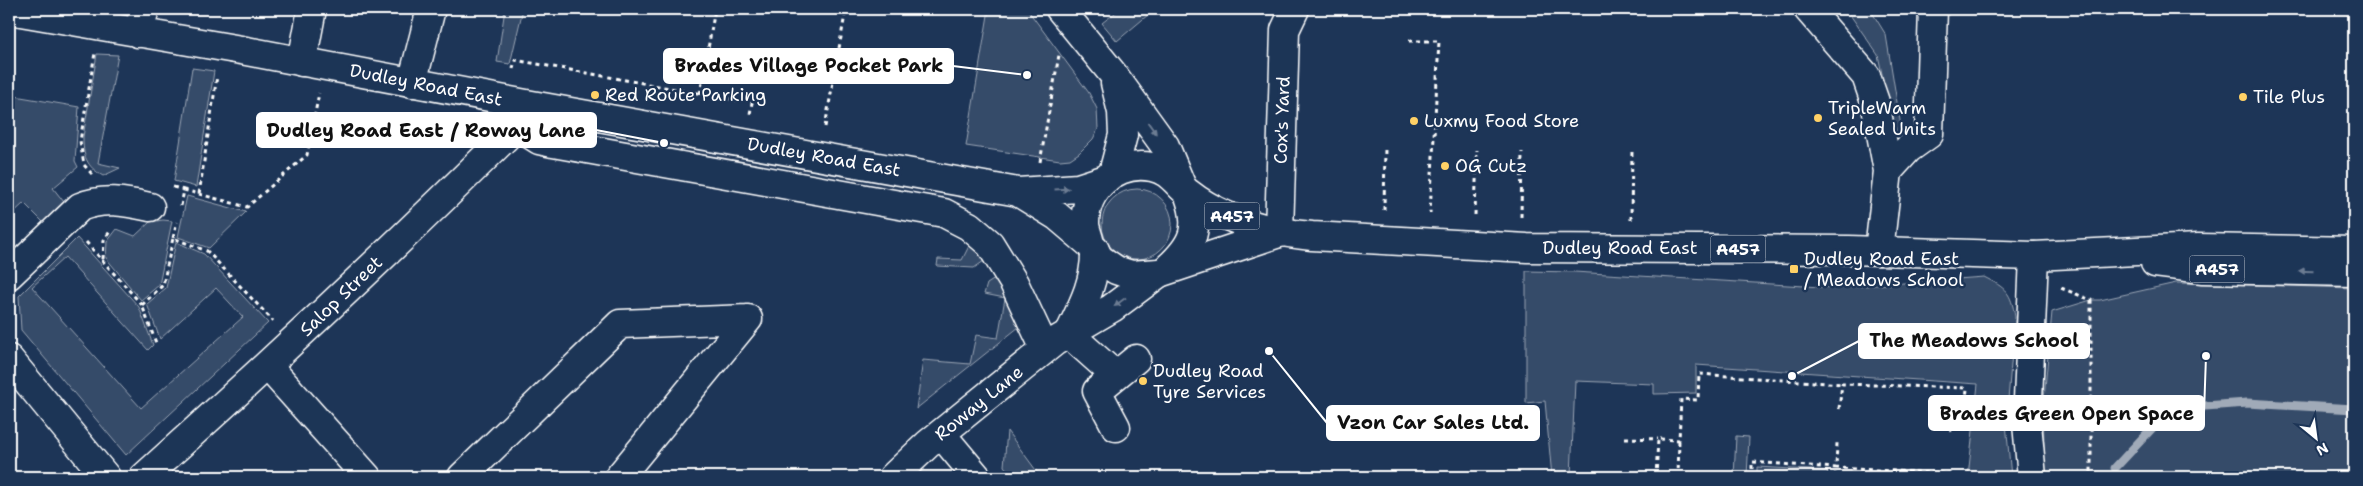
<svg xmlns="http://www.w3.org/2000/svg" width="2363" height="486" font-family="'Shantell Sans',sans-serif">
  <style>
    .green { fill: #364b69; stroke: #9aa5b4 }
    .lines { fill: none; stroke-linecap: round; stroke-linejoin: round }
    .stream { stroke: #a0aab8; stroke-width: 9 }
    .minor-casing { stroke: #fff; stroke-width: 31 }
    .major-casing { stroke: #fff; stroke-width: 31 }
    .path { stroke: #fff; stroke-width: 3; stroke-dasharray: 4 4; stroke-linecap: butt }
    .minor { stroke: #1d3557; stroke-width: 28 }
    .major { stroke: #1d3557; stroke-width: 28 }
    .oneway { fill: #6c7c92 }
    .poi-dot { fill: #ffd166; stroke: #1d3557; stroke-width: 2 }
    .labels { text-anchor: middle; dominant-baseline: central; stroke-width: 5; stroke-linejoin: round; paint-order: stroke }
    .shield { fill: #1d3557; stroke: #bbc2cd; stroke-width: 1 }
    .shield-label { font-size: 16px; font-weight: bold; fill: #fff }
    .street-label { font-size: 18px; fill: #fff; stroke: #1d3557 }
    .poi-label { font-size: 18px; fill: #fff; stroke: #1d3557; text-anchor: start }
    .leader { fill: none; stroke: #fff; stroke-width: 2 }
    .callout-dot { fill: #fff; stroke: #1d3557; stroke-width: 2 }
    .callout { fill: #fff; stroke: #fff; stroke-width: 2 }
    .callout-label { font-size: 19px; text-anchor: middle; font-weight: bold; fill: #111 }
  </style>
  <rect width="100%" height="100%" fill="#1d3557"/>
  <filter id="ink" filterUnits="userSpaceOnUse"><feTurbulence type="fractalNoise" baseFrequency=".02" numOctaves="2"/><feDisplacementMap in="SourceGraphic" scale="10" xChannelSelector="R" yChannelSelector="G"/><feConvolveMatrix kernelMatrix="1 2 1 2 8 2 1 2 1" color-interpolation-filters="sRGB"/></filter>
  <g filter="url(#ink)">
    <path class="green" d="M505,9H523L510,64L497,62Z
      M989,9H1027L1089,93L1097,109L1098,129L1093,139L1079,153L1070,159L1060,160L966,146Z
      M1120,9H1155L1117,41L1102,23Z
      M1846,9H1870L1886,35L1902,133L1895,135L1878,55Z
      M97,54L118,55L98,163L120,168L103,176C86,166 83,156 83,137Z
      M192,68L214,71L196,187L174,181Z
      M9,95L79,107L75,161L78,167L53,188L64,202L43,222L24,203L9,217Z
      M1102 224a35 35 0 1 1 70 0a35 35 0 1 1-70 0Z
      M187,196L246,212L209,248L178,237Z
      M163,220L172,221L159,285L141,300L106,258L107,242L117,229L135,236L150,222Z
      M77,238L139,307L153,345L148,350L65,257L32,287L141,408L243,317L216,288L160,339L147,304L166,288L176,242L204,254L268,323L126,455L21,330L19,296Z
      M972,240L984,261L974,268L937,266L938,259L962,260Z
      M1526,271L1574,272L1837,288L1984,277C2006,288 2011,292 2015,317L2006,423L2011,477H1968L1978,384L1696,365V393L1654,394V384L1575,381L1571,477H1552L1545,401L1526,403Z
      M1001,275L1024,323L916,409L923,360L970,364L976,335L998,338L1005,298L984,294L987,284Z
      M2176,283L2354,288V477H2045L2043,410L2052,312L2091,300H2100Z
      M1007,431L1041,477H1013L1004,466Z
      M1736,436L1749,437L1747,477H1734Z
      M1757,467L1828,471L1827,477H1757Z"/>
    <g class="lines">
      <path class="stream" d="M2115,468L2154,426L2191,407L2247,403L2354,409"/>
      <defs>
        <path id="minor" d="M1060,9L1113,74L1165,146L1182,187
          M1808,9L1866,76L1875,102L1888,171
          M138,33L145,9
          M302,62L312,9
          M412,83L431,9
          M517,126L539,140L553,143L944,213L969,226L990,244L1014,283L1045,349
          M1113,173L1123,135L1122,112L1115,83
          M1279,233L1285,30L1295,9
          M1879,251L1888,171L1908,149L1929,134L1933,9
          M9,275L80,207C104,197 126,202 150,207
          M1069,334C1082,307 1096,281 1095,250
          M1069,334L1115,375
          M9,359L106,477
          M268,366L367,477
          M1116,427L1097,391L1136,359
          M942,435L977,477
          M144,477C271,363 396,246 517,126L524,109
          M462,477L620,324L748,319
          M619,477L748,319
          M893,477L928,444L1054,342L1112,308L1159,273
          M2032,477L2027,424L2034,256"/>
        <path id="major" d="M9,10L241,50L526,104L1018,192L1078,188L1106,179
          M1018,192L1057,216L1090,244L1100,259L1116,270L1131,275L1159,273L1279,233
          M1090,244C1089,238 1086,231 1085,225C1084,189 1116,160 1152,167C1169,170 1176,183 1188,193C1222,220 1270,232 1312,236L1527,248L1849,250L2034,256L2198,248L2354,251
          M2155,263L2203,269L2354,272
          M1168,268C1194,244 1201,228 1188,193"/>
      </defs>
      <use href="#minor" class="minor-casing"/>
      <use href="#major" class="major-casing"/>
      <path class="path" d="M1409,41H1439L1430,213
        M513,69L515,60L736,100L753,97L750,114
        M700,94L715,9
        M825,127L846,9
        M1040,162L1059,55
        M92,174L84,165L80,141L95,53
        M173,187L184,190
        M199,194L247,207L307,155L319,93
        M181,206L184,190L199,194L217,76
        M1384,210L1385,148
        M1475,215L1477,150
        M1521,217L1522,152
        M1631,220L1632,150
        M173,238L177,222
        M86,242L142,305L156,343
        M103,259L104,240L111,230
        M2061,288L2091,300V477
        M142,305L163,285L173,238L207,251L273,321
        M1839,409L1842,384L1967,388L1964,424L1950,431
        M1625,438L1658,439
        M1656,477L1658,439L1679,440L1681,399L1698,400L1699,374L1842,384
        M1678,477L1679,440
        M1752,477V462L1836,468L1837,443
        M1835,477L1836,468L1952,474V477"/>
      <use href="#minor" class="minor"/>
      <use href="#major" class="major"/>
    </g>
    <defs><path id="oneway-solid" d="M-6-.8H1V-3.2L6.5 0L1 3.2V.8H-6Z" transform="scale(1.25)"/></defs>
    <g class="oneway">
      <use href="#oneway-solid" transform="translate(1152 128) rotate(54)"/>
      <use href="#oneway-solid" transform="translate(1062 189) rotate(-4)"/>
      <use href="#oneway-solid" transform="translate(2306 271) rotate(-179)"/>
      <use href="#oneway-solid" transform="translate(1120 302) rotate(143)"/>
    </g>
  </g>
  <g class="poi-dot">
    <circle cx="595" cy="95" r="5"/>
    <circle cx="2243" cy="97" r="5"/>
    <circle cx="1818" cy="118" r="5"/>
    <circle cx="1414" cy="121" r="5"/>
    <circle cx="1445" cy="166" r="5"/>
    <rect x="1789" y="264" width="10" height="10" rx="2.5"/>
    <circle cx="1143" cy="381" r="5"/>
  </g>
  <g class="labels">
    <g class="shield">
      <rect x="1204.5" y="202.5" width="55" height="27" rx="4"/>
      <rect x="1710.5" y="235.5" width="55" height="27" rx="4"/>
      <rect x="2189.5" y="255.5" width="55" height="27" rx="4"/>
    </g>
    <g class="shield-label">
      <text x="1232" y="216">A457</text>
      <text x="1738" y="249">A457</text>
      <text x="2217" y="269">A457</text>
    </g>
    <g class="street-label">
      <text transform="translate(426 85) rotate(11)">Dudley Road East</text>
      <text transform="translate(1282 120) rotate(-88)">Cox's Yard</text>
      <text transform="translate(824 157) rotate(10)">Dudley Road East</text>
      <text x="1620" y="248">Dudley Road East</text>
      <text transform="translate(341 296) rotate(-44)">Salop Street</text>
      <text transform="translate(979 403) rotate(-39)">Roway Lane</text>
    </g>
    <g class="poi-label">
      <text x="605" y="95">Red Route Parking</text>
      <text x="2253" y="97">Tile Plus</text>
      <text x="1828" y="108">TripleWarm<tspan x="1828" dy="21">Sealed Units</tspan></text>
      <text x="1424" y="121">Luxmy Food Store</text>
      <text x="1455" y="166">OG Cutz</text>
      <text x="1804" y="259">Dudley Road East<tspan x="1804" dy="21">/ Meadows School</tspan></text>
      <text x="1153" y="371">Dudley Road<tspan x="1153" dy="21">Tyre Services</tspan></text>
    </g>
  </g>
  <path class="leader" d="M1027 75L953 66M664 143L596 130M1792 376L1859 341M2206 356L2204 413M1269 351L1327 423"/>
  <g class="callout-dot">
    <circle cx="1027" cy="75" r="5"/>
    <circle cx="664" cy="143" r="5"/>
    <circle cx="1792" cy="376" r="5"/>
    <circle cx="2206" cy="356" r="5"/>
    <circle cx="1269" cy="351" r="5"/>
  </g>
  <g class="callout">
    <rect x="664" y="49" width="289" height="34" rx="5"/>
    <rect x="257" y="113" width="339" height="34" rx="5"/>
    <rect x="1859" y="324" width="230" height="34" rx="5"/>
    <rect x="1929" y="396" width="275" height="34" rx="5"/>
    <rect x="1327" y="406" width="212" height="34" rx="5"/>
  </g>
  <g class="callout-label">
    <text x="809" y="72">Brades Village Pocket Park</text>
    <text x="426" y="137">Dudley Road East / Roway Lane</text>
    <text x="1974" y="347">The Meadows School</text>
    <text x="2067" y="420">Brades Green Open Space</text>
    <text x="1433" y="429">Vzon Car Sales Ltd.</text>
  </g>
  <rect width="2363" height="486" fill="none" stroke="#1d3557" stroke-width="30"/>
  <rect x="15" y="15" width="2333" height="456" fill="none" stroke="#fff" stroke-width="2" filter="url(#ink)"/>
  <g transform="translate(2316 438) rotate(151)" stroke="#1d3557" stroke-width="4" paint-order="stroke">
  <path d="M0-4L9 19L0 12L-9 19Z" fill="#ffffff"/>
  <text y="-8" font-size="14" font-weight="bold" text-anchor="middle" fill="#ffffff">N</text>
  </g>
</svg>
